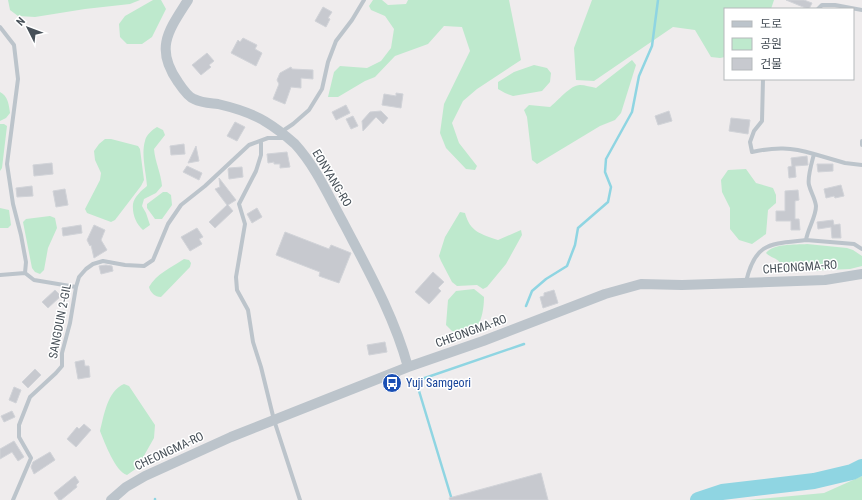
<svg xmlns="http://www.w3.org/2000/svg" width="862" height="500" font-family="'Roboto Condensed','Noto Sans KR',sans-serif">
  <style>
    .green { fill: #bee9cd }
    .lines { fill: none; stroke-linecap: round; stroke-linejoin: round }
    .stream { stroke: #8fd5e2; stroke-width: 2.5 }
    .river { stroke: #8fd5e2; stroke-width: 16 }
    .building { fill: #c7c9cf; stroke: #d1d3d8 }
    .service { stroke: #bcc4cb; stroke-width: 4 }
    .tertiary { stroke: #bcc4cb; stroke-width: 10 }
    .labels { text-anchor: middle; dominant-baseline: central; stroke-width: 3; stroke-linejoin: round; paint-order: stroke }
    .street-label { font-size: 12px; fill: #475058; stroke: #fff }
    .transit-label { font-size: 12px; fill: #164399; stroke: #fff; text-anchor: start }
  </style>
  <rect width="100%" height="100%" fill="#efeced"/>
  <path class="green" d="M8,0H140L130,4L85,9L35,17L18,16L10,10Z
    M153,0H161L166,9L152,37L142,44H127L120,37L119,24L125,16Z
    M373,0H382L388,5L406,4L408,0H509L521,60L477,89L463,101L452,123L459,143L477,166L475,170L466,169L446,148L440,133L444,104L470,51L462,27L444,26L428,44L395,56L375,77L365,81L338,97H328L334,72L340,66L367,68L381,61L391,48L394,29L385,16L371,10L369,6Z
    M592,0H774L771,9H725V57L720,58L711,57L695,30L673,27L594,81L576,80L574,48Z
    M632,60L636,65L621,113L615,120L600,126L537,164L532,160L527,117L524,110L529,105L550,107C558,101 570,85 580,85C585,85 591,87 596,88Z
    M534,65L547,68L551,73L550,82L542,91L513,96L505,93L498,89V82L514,72Z
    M0,92C8,96 9,105 10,113L6,118L0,121Z
    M0,124H4L7,126L2,168L0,171Z
    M157,127L163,130L165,135L154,149C155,162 161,173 162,186L156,193L144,199L142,206L146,213L150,225L143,230C136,224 132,214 133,204C134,197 142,190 147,186C146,172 141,154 145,141C146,135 152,130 157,127Z
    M105,139H111L138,146L140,149L144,180L141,186L115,220L111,222L87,213L85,209L100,180L101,173L95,160L94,151L99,144Z
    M746,169L756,183L773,188L776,195V203L768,210L766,234L752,244L739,240L730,229V208L722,192L721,180L728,170Z
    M163,192H167L171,195L172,205L162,219H155L147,208V204Z
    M0,208L9,210L11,225L8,228H0Z
    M460,212L465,213C470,232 481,234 498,240L521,230L522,235L506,264L487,287L483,289L477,285L457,286L452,282L441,261L439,256L445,237Z
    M50,216L55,218L57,228L48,248L44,270L40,274L35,272L32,268L23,222L26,219Z
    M807,244L847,248L853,250L862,256V266L850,269L783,272L781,269C781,257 773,260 766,253C774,243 795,245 807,244Z
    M184,259L189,260L191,263L190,267L161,297C155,297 150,292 149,287C156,274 172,267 184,259Z
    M474,289L484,297C484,310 481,329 468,335C465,336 461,337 458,337L446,325L448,300L456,291Z
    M124,384L129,386L155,425L154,438L137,468L127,475C115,471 105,443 100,431C104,416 107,391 124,384Z
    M862,476V500H749L824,493Z"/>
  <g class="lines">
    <path class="stream" d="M526,306L532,291L546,279L567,266L575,245L578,228L608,202L611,187L605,172L606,159L632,112L639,76L652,46L658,0
      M155,499V500
      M452,500L416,381L524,344"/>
    <path class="river" d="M698,500L722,492L814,481L852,472L862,467"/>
  </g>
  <path class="building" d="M786,0H804L812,3L809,9H808Z
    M323,7L332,12L328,18L330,19L326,27L315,21Z
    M243,38L257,45L255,49L262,53L256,66L231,53L238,40L240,42Z
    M207,53L214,61L209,65L211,67L201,75L192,65Z
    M291,67L292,69L313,70V79L301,78V88L291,87L285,104L273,99L279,84L277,80L280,73Z
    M396,93L403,94L401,108L382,105L384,94L396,96Z
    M346,105L350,113L336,120L332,112Z
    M381,111L388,118L383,124L376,117L363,131L362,121L370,112Z
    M669,111L672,121L658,125L655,116Z
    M353,116L358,126L351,129L346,119Z
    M731,118L750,120L748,134L729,131Z
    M235,122L245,127L237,141L227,136Z
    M184,144L185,154L171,155L170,146Z
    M196,146L199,161L188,163Z
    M287,152L290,167L280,168V164H274V162L268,163L267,154Z
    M807,156L808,165L795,166L796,177L789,178L788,167L792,166L791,158Z
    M52,163L53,174L34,176L33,165Z
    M817,164H833V171L818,172Z
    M187,166L202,173L199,180L183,172Z
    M242,167L243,177L229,179L228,169L229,168Z
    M219,178L236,200L228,205L233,211L215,228L209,222L227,205L215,189L220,187Z
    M841,185L844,196L835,198L834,196L826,198L824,189Z
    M32,186L33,196L17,197L16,188Z
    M65,189L68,205L56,207L53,191Z
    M798,190L799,200L795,201V219H799L800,230H791V221H776V211H785V191Z
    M257,208L262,217L252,223L247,214Z
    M833,220L834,225L840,224L841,238H832L831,227L818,229L817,222Z
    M81,225L82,233L63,236L62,228Z
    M94,225L105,230L101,240L107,250L94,258L91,245L90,246L87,240Z
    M197,228L203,237L199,239L202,244L190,251L181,237Z
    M285,232L329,249L331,245L351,253L339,283L319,276L320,272L276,255Z
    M106,265L112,266L113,271L101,274L99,266Z
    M433,272L444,282L438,288L441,291L429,304L415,292Z
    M55,290L61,296L48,308L42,302Z
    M554,290L558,303L543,308L540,297L544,296V293Z
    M385,342L387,352L369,355L367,345Z
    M84,360L85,366H89L90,377L78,379L75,362Z
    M35,369L41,375L28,388L22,382Z
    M14,387L21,390L16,403L9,400Z
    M12,411L15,417L4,422L1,416Z
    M84,424L91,430L76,447L67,439L77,427L79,429Z
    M14,441L24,457L18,461L12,452L0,459V449Z
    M50,452L55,460L34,474L31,467L33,462Z
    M541,473L548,500H450L449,498Z
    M75,476L79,482L76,485L77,487L61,500H59L54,493Z"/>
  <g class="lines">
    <path class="service" d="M818,9L822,5H835L862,10
      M0,27L14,45L18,79L7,164L13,204L21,235L26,262L25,273L34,280L76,287
      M281,132L293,124L309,110L322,89L328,62L336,41L352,20L364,0
      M261,141V155L256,171L239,204L245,224L236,277L237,290L248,310L253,342L261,367L274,420L300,500
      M862,141V145
      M814,154L845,163L862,165
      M806,240L854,244L862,249
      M0,275L25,273
      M746,282C755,242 770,244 806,240C808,228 816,217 816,206C815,198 811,193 809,185C807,178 812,162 814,154C791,147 775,147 752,152L750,142L754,131L762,121L763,79
      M13,500L31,458L19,437V425L30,397L56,373L62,366V353L70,323L76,287L79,277L86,269L93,264L103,261L125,265L144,266L153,260L168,224L181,205L205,186L249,145L268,138H285"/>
    <path class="tertiary" d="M188,0C169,30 154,48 178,82C182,88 188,97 194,99C202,103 210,103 218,104C235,108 252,113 266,122C276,128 286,136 295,144C316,167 329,197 344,224C368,270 394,316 408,367
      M111,500L126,487L145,476L231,437L408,367L483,341L605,294L641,284L682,285L825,280L862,274"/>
  </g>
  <defs>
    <symbol id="bus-disc" viewBox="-11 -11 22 22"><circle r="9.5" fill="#1a4fb4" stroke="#fff"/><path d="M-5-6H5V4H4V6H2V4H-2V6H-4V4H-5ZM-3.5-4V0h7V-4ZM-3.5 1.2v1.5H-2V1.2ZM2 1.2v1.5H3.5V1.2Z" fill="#fff"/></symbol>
  </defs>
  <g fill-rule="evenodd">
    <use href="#bus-disc" x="381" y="372" width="22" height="22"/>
  </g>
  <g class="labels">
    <g class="street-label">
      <text transform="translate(332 178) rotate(59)">EONYANG-RO</text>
      <text transform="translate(800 267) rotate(-4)">CHEONGMA-RO</text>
      <text transform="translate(60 321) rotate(-79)">SANGDUN 2-GIL</text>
      <text transform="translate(471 331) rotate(-20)">CHEONGMA-RO</text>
      <text transform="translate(169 451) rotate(-25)">CHEONGMA-RO</text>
    </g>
    <g class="transit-label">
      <text x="406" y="383">Yuji Samgeori</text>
    </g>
  </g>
  <rect x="724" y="8" width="130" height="72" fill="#ffffff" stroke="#b5b9bc"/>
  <rect x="732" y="21" width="20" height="6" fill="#bcc4cb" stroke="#b5b9bc"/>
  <text x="760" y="28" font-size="12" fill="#475058">도로</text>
  <rect x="732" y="38" width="20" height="12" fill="#bee9cd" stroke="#b5b9bc"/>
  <text x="760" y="48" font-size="12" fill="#475058">공원</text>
  <rect x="732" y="58" width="20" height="12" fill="#c7c9cf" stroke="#b5b9bc"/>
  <text x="760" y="68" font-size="12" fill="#475058">건물</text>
  <g transform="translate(28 28) rotate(312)" stroke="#ffffff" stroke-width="3" paint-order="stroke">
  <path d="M0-3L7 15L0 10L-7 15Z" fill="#475058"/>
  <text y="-6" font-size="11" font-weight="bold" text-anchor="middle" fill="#475058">N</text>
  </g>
</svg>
